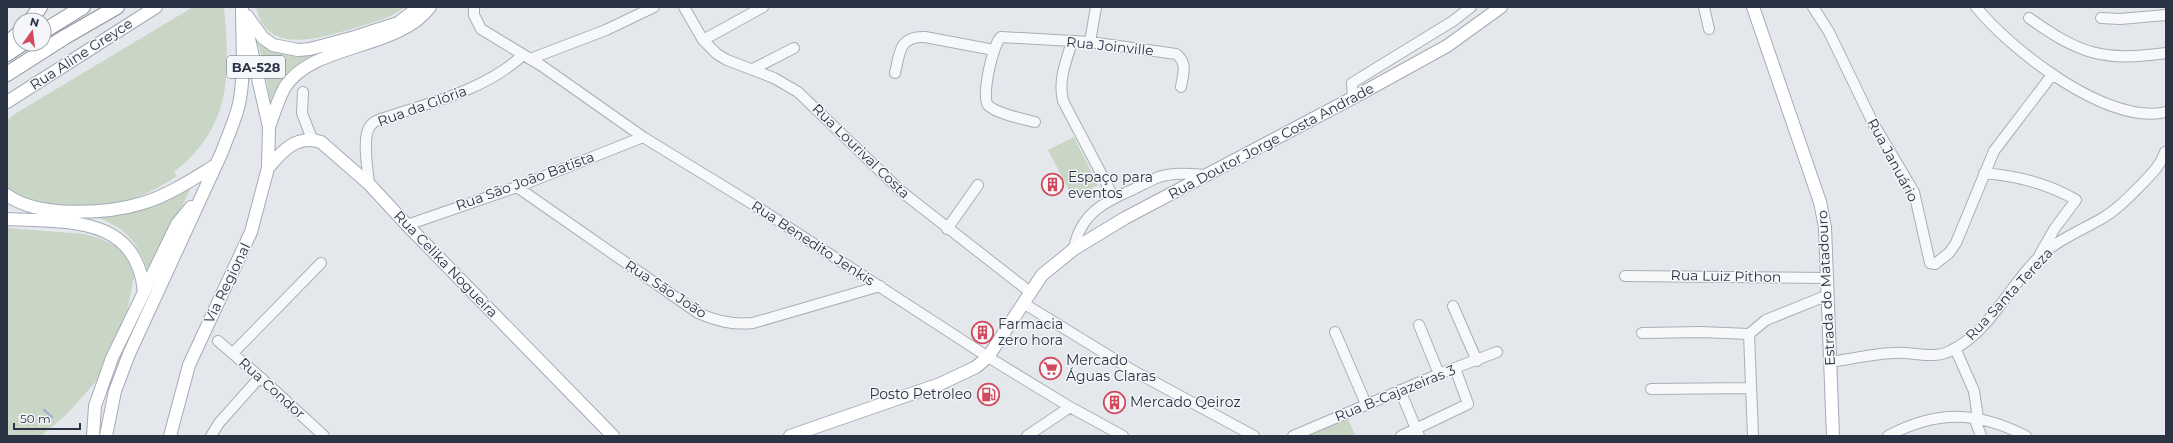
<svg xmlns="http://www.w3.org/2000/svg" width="2173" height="443" font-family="Montserrat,sans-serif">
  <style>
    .green { fill: #c9d6c5 }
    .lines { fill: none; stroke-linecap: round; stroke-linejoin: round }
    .stream { stroke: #9fb4cc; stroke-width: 2.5 }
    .minor-casing { stroke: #a9aeb7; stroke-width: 12 }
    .major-casing { stroke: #a3abb8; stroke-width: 14 }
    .highway-casing { stroke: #8b94a3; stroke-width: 16 }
    .minor { stroke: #f7f8fa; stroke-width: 10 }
    .major { stroke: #fff; stroke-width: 12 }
    .highway { stroke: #fff; stroke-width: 14 }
    .labels { text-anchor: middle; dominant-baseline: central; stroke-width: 3; stroke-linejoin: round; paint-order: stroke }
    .shield { fill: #f4f6f9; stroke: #676e7b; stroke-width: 1 }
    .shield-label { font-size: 13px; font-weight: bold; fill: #2b3445 }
    .street-label { font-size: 14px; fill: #2b3445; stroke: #f4f6f9 }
    .poi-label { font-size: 14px; fill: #2b3445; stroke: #f4f6f9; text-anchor: start }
  </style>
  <rect width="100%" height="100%" fill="#e4e7ec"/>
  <path class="green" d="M193,7H224C230,75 232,127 174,172L177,176C160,187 142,197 121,202C90,210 33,207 7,188V121L13,115Z
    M256,7H405C390,19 370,23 352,29C326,36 278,53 261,21C259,17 257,12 256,7Z
    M255,34C285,61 295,58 333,48C301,62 285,70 270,102L265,68Z
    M1074,137L1098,185L1073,198L1048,150Z
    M193,184L149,274C138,242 128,230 97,217C135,214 161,206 193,184Z
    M7,228L84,234L99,238L114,245L127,258L134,276L128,308L99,378L68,413L41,436H7Z
    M1347,418L1356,436H1304Z"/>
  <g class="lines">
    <path class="stream" d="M44,410L52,417"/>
    <defs>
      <path id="minor" d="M474,7V15L481,29L542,66L643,137L754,205L988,357L1070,407L1123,436
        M684,7L703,40L717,54L727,60L774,78L798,92L902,192L1030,292
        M1704,7L1709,29
        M1813,7L1829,32L1873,123L1914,192L1930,263L1935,264L1949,253L1956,243L1994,151L2052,75
        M1976,7C2011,50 2108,126 2166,112
        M2029,18C2080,54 2103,62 2166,53
        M2101,18L2120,19L2166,15
        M703,40L763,7
        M1072,42C1066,61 1058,81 1063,101L1114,198
        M1090,42L1096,7
        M530,59L606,30L654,7
        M753,69L794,48
        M895,73C900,52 899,36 925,37L994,50
        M303,92L302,113L312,139
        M1353,98L1352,83L1453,21L1471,7
        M1035,122C1024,119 996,114 988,105C981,96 993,44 1001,37L1090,42L1176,54C1188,63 1183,74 1181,87
        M1984,173C2017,176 2048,183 2076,200L2055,228L2040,254
        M369,184C368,170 361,135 371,125C373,122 378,120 381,119C431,102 484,91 523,55
        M517,187L698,313C717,321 732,325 753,323L880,286
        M407,225L517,187L643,137
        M947,229L978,185
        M1074,249C1080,214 1104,202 1134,189C1142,185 1151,180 1159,177C1175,172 1192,174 1208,175
        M1625,276L1827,278
        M1023,303L1132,370L1254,436
        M1453,306L1477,361
        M1419,325L1439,374
        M1335,332L1366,404
        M1642,333L1701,332L1749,334
        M218,341L260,377L324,436
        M1955,348L1974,391L1978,418
        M233,353L321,263
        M1830,362C1851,359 1872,354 1893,353C1913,351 1932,360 1950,351C1989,333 2008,288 2037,259C2055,241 2080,231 2101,219C2117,210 2130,196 2143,183C2152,173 2161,165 2165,152
        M1651,389L1751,388
        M1400,390L1419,436
        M1974,417L1981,436
        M211,436L219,423L260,377
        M1027,436L1070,407
        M1293,436L1439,374L1497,352
        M1401,436L1468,404L1455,368
        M1753,436L1749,334L1766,320L1828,295
        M1888,436C1937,410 1977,411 2026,436"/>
      <path id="major" d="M1753,7L1820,202L1825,227L1833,436
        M247,16L263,38L273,45L298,50L310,49L355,37L398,23L419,7
        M7,102L156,7
        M269,127C274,114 278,99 285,87C313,43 398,50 430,7
        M268,168C282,151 297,134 321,142L369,184L407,225L613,436
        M7,195C38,218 107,214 143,203C169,195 193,179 216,165
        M7,219C66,222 137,215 144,292
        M93,436L95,406L112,358L177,224L191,207
        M106,436L115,391L129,354L222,152C228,135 237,117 240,99C245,69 242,38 242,9
        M170,436L189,365L251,232L268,168L269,127L247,30
        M790,436L940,384L976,367L988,357L1042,275L1074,249L1125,218L1360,94L1447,46L1501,7"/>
      <path id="highway" d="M31,20L40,7
        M44,31L83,7
        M7,44L20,32
        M7,54L22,44
        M7,74L65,37L117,7"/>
    </defs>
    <use href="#minor" class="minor-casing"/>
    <use href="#major" class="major-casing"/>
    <use href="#highway" class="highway-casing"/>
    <use href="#minor" class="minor"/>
    <use href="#major" class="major"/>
    <use href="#highway" class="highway"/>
  </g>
  <defs>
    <symbol id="building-ring" viewBox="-11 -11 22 22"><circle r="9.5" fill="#f4f6f9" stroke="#d1495b" stroke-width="1.5"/><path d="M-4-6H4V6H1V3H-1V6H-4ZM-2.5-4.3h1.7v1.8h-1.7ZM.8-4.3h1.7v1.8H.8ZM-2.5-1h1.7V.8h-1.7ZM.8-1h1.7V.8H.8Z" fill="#d1495b"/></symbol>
    <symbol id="supermarket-ring" viewBox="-11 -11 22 22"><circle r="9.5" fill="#f4f6f9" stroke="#d1495b" stroke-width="1.5"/><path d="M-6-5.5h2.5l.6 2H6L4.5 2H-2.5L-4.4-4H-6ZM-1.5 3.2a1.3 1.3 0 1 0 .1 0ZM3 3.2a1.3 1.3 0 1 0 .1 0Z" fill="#d1495b"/></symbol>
    <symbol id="fuel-ring" viewBox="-11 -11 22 22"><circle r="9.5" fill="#f4f6f9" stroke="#d1495b" stroke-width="1.5"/><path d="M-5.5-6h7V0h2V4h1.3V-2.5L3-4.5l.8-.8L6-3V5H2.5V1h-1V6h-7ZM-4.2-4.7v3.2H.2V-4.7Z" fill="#d1495b"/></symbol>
  </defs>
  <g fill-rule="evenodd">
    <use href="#building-ring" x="1040" y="172" width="25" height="25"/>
    <use href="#building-ring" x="970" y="320" width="25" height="25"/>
    <use href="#supermarket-ring" x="1038" y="356" width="25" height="25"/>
    <use href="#fuel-ring" x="976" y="382" width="25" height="25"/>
    <use href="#building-ring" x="1102" y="390" width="25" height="25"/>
  </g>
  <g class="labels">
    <rect class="shield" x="227" y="56" width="58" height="22" rx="3"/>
    <g class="shield-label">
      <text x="256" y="67">BA-528</text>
    </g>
    <g class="street-label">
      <text transform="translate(1110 46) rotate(6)">Rua Joinville</text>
      <text transform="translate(81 54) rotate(-33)">Rua Aline Greyce</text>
      <text transform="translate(422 106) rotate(-20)">Rua da Glória</text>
      <text transform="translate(1271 141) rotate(-28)">Rua Doutor Jorge Costa Andrade</text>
      <text transform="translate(861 151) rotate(44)">Rua Lourival Costa</text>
      <text transform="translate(1893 160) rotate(62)">Rua Januário</text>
      <text transform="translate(525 181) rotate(-20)">Rua São João Batista</text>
      <text transform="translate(813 243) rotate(33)">Rua Benedito Jenkis</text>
      <text transform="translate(446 264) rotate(46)">Rua Celika Nogueira</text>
      <text transform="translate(1726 276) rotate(1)">Rua Luiz Pithon</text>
      <text transform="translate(227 283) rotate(-64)">Via Regional</text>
      <text transform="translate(1826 288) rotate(-93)">Estrada do Matadouro</text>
      <text transform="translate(666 289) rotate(33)">Rua São João</text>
      <text transform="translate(2009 294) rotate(-47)">Rua Santa Tereza</text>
      <text transform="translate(272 388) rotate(42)">Rua Condor</text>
      <text transform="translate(1395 393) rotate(-22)">Rua B-Cajazeiras 3</text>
    </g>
    <g class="poi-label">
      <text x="1068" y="177">Espaço para<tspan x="1068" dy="16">eventos</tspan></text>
      <text x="998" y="324">Farmacia<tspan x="998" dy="16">zero hora</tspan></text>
      <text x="1066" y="360">Mercado<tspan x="1066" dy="16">Águas Claras</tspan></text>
      <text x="972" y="394" text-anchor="end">Posto Petroleo</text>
      <text x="1130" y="402">Mercado Qeiroz</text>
    </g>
  </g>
  <rect width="2173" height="443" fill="none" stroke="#2b3445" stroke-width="16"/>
  <g transform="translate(32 32) rotate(14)"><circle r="19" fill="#f4f6f9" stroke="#a4a8b1"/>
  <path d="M0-3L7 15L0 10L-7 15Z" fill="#d1495b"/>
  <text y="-6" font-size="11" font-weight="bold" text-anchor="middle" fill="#2b3445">N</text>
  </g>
  <path d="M14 423v6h66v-6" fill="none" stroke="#2b3445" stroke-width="2"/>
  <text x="20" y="423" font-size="12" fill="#2b3445" stroke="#f4f6f9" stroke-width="3" paint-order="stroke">50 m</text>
</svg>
